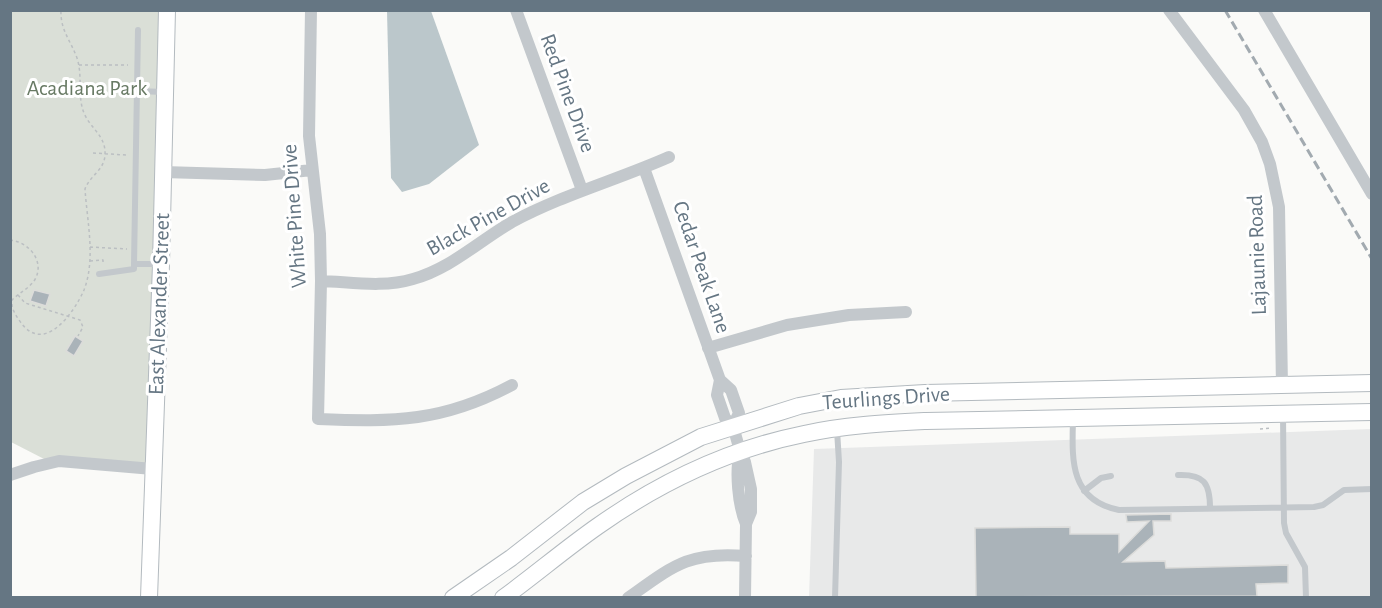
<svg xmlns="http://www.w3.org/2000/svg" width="1382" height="608" font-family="'Alegreya Sans',sans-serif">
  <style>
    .built { fill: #e8e9e9 }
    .green { fill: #dadfd7 }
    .water { fill: #bbc7cb }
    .building { fill: #aab3b9; stroke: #dcdcda; stroke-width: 1.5 }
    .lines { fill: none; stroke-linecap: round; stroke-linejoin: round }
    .secondary-casing { stroke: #b3babf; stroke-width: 18 }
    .path { stroke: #bbbfc2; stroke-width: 1.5; stroke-dasharray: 3 3; stroke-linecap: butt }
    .lane { stroke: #c3c8cc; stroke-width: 6 }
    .street { stroke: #c3c8cc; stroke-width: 12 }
    .secondary { stroke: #fff; stroke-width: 16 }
    .rail { stroke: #a2aab0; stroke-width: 3; stroke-dasharray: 9 4.5; stroke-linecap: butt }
    .labels { text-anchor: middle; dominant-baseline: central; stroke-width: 6; stroke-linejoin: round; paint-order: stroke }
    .park-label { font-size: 22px; fill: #687a64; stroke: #fff }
    .street-label { font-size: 22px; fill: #657683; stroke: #fff }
  </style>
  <rect width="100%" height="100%" fill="#fafaf8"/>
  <path class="built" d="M1371,429V597L809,598L814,449Z"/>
  <path class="green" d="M11,11H166L153,469L50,462L11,442Z"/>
  <path class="water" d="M387,11H431L479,145L429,184L402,192L391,178Z"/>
  <path class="building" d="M34,290L50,294L46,306L30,301Z
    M75,336L83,341L74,356L66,351Z
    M1171,514V521H1153L1154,535L1123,562L1165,561L1166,568L1288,565V583L1256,584L1257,596L976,597L975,528L1070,527V534H1119V552L1149,521L1127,522L1126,515Z"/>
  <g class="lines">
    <defs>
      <path id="secondary" d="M149,598L161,264L167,10
        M453,598L511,558L583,502L626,476L701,437L799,406L841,398L925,393L1372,383
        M503,598C535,575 565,549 598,526C659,483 730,449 804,434C844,425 886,423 926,421L1372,412"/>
    </defs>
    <use href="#secondary" class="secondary-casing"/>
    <path class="path" d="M79,65H128
      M93,153L126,155
      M10,240C30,242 46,263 34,281C28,289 19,293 12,300C11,308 15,314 19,320C43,357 74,313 84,290C96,259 87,221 85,189C90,175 105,170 105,154C106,136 90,128 84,113C77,96 83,76 77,58C71,41 60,30 61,10
      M90,247L127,249
      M90,261L103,260V264
      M18,295L25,303L80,320L83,327L78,336
      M1260,429L1272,428"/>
    <path class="lane" d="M138,30L134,264H160
      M137,91L164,92
      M99,274L134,269V264
      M1283,414L1284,523L1286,533L1305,567L1306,598
      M1073,419C1072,459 1069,500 1119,510L1314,507L1323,505L1344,490L1372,489
      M1178,475C1204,474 1210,483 1210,508
      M1084,491L1101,478L1111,476
      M835,598L839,462L837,430"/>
    <path class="street" d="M311,10L309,136L320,234L321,281L318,419C394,422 443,422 512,385
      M516,10L582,190
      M1169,10L1244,110L1262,142L1270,164L1279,207L1282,386
      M1264,10L1372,194
      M644,168L720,380L731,390L739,413L733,426
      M163,172L265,175L312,170
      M321,281C351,282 383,288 413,279C450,269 479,241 512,222C562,195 617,180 669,157
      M708,348L787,325L849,315L906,312
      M720,380L717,395L725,418L733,426L740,451L745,462L751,489V512L746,524L745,598
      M740,451C735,472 738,505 746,524
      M10,475L34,467L59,461L153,469
      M628,598C673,566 689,551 746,556"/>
    <use href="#secondary" class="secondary"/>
    <path class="rail" d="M1225,10L1372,259"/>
  </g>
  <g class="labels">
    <g class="park-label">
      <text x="87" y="88">Acadiana Park</text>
    </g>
    <g class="street-label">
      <text transform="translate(568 93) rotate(70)">Red Pine Drive</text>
      <text transform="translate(294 216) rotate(-94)">White Pine Drive</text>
      <text transform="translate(488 217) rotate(-29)">Black Pine Drive</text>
      <text transform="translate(1257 255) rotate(-92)">Lajaunie Road</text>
      <text transform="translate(702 267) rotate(71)">Cedar Peak Lane</text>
      <text transform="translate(159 304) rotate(-88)">East Alexander Street</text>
      <text transform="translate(886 398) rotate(-4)">Teurlings Drive</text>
    </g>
  </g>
  <rect width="1382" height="608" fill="none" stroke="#657683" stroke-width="24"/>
</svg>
